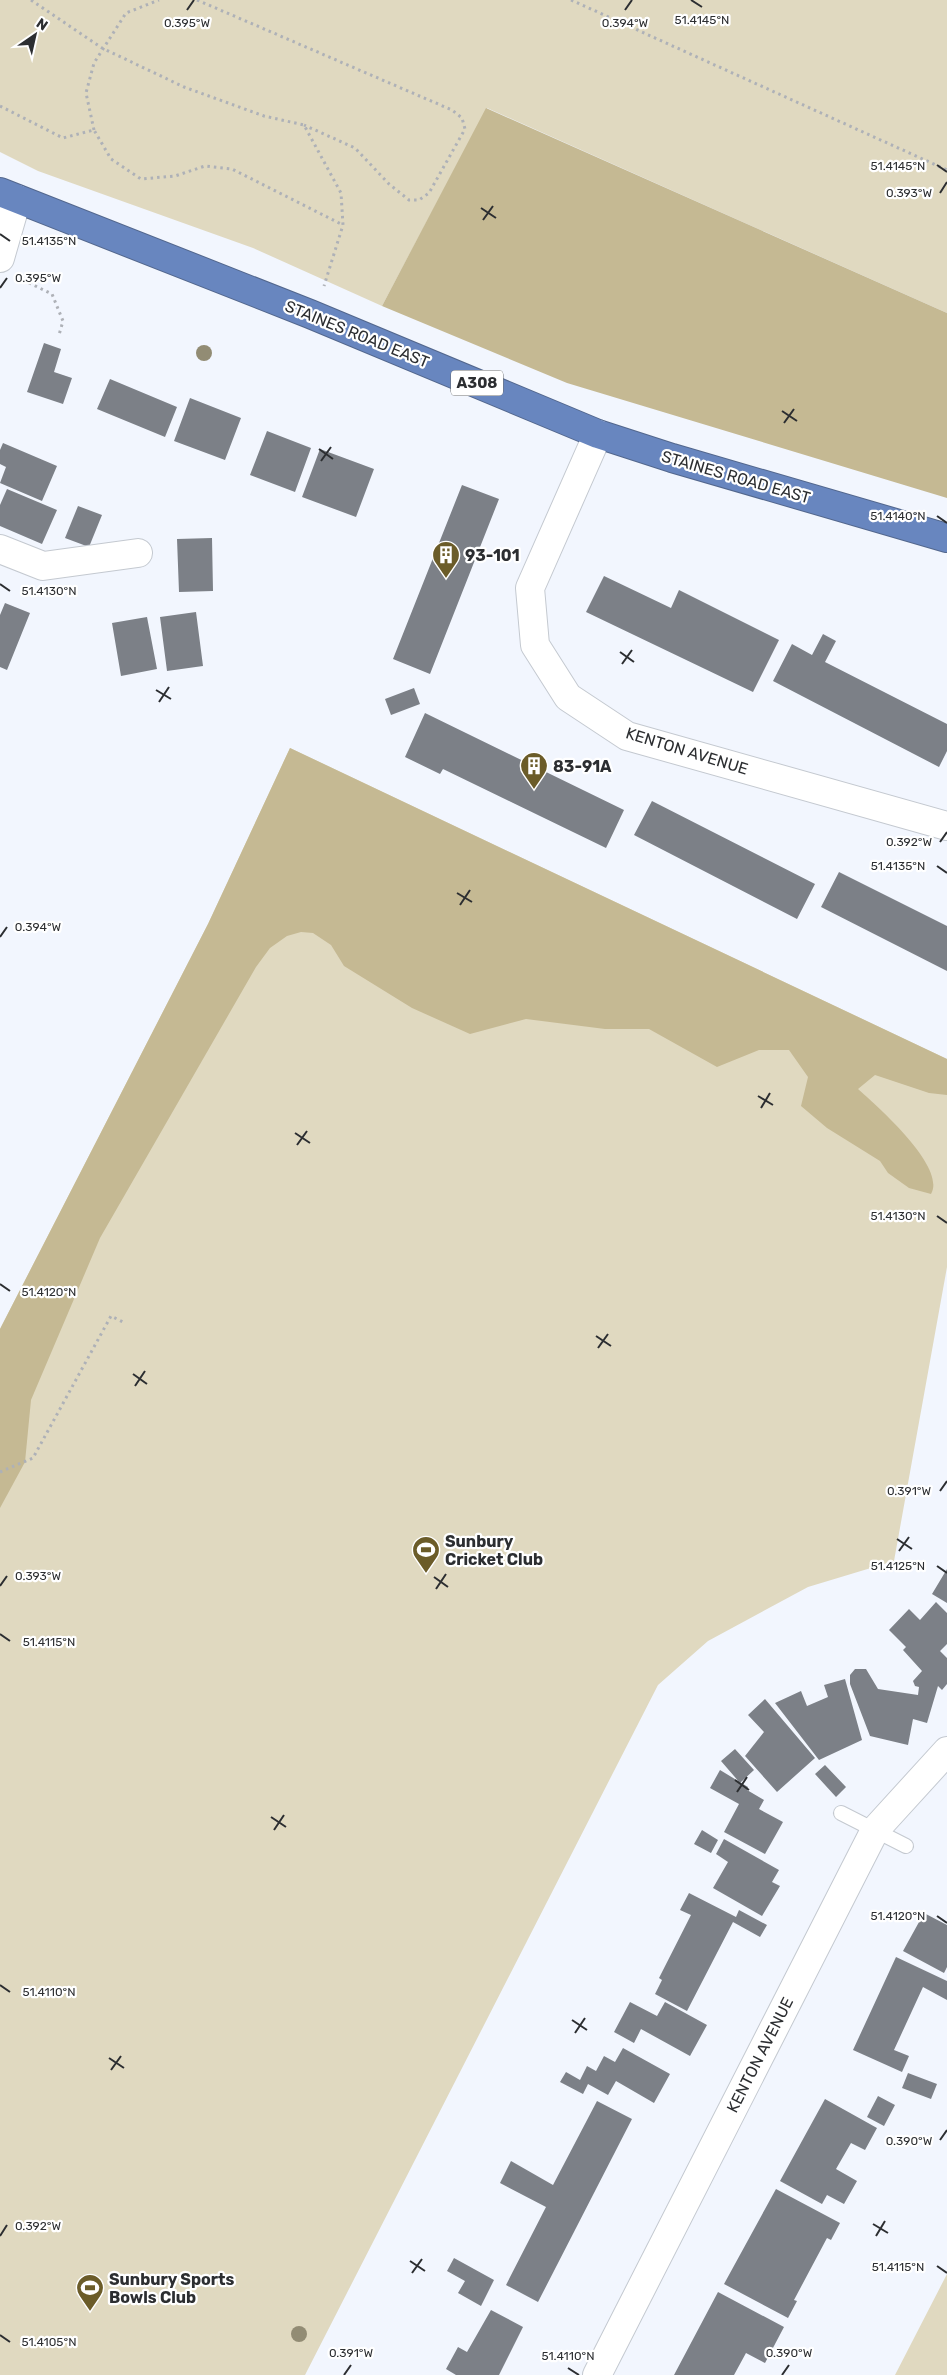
<svg xmlns="http://www.w3.org/2000/svg" width="947" height="2375" font-family="Rubik,sans-serif">
  <style>
    .green { fill: #e0d9c0 }
    .forest { fill: #c5b993 }
    .building { fill: #7c8087 }
    .lines { fill: none; stroke-linecap: round; stroke-linejoin: round }
    .lane-casing { stroke: #c4c9d0; stroke-width: 16 }
    .street-casing { stroke: #c4c9d0; stroke-width: 30 }
    .highway-casing { stroke: #53678d; stroke-width: 30 }
    .path { stroke: #aeb1b7; stroke-width: 3; stroke-dasharray: 2.5 4; stroke-linecap: butt }
    .lane { stroke: #fff; stroke-width: 14 }
    .street { stroke: #fff; stroke-width: 28 }
    .highway { stroke: #6886bf; stroke-width: 28 }
    .tree { fill: #928c74 }
    .ticks { fill: none; stroke: #2c2e31; stroke-width: 2 }
    .labels { text-anchor: middle; dominant-baseline: central; stroke-width: 4.5; stroke-linejoin: round; paint-order: stroke }
    .shield { fill: #fff; stroke: #6b6d6f; stroke-width: 1 }
    .shield-label { font-size: 15px; font-weight: bold; fill: #2c2e31 }
    .street-label { font-size: 16px; fill: #2c2e31; stroke: #fff }
    .poi-label { font-size: 16px; font-weight: bold; fill: #2c2e31; stroke: #fff; text-anchor: start }
    .ticks-label { font-size: 12px; text-anchor: middle; fill: #2c2e31; stroke: #fff; stroke-width: 4.5; stroke-linejoin: round; paint-order: stroke }
  </style>
  <rect width="100%" height="100%" fill="#f2f6fe"/>
  <path class="green" d="M0,0H947V313L487,108L382,306L253,248L38,171L0,152Z
    M290,748L947,1059V1267L894,1561L808,1587L708,1641L658,1685L305,2375H0V1329L208,924Z
    M947,2274V2375H895Z"/>
  <path class="forest" d="M486,108L947,313V498L567,383L382,306Z
    M290,748L947,1059V1095L929,1093L875,1075L858,1089C877,1106 947,1167 931,1194L909,1188L888,1173L880,1161L827,1128L801,1106L808,1077L789,1050H759L717,1067L649,1029H605L526,1019L470,1034L412,1008L344,966L331,945L313,933L301,932L287,936L270,948L256,967L100,1238L31,1400L25,1462L0,1508V1329L208,924Z"/>
  <path class="building" d="M44,343L61,349L54,372L72,378L63,404L27,392Z
    M110,379L177,407L165,437L97,409Z
    M190,398L241,418L225,460L174,441Z
    M267,431L311,448L295,492L250,475Z
    M3,443L57,466L42,501L0,483L6,467L0,464V450Z
    M320,449L374,469L356,517L302,497Z
    M462,485L499,499L430,674L393,659Z
    M7,489L57,510L42,544L0,526V505Z
    M78,506L102,515L89,547L65,538Z
    M212,538L213,591L179,592L177,539Z
    M604,576L671,608L679,590L779,640L753,692L586,612Z
    M5,603L30,613L7,670L0,667V615Z
    M196,612L203,666L167,671L160,617Z
    M147,617L157,669L121,676L112,623Z
    M823,634L836,641L825,662L947,724V751L939,767L773,681L792,644L812,655Z
    M414,688L420,704L391,715L385,699Z
    M425,713L624,810L606,848L443,769L440,774L405,757Z
    M652,801L815,884L797,919L634,835Z
    M839,872L947,926V971L821,907Z
    M947,1569V1603L932,1594Z
    M936,1602L947,1613V1644L940,1651L947,1658V1684L942,1690L938,1686L927,1723L913,1719L908,1745L870,1736L850,1684V1675L855,1669H866L878,1689L918,1695L919,1687L915,1686L913,1681L922,1671L903,1650L906,1647L889,1630L909,1609L920,1620Z
    M845,1679L862,1740L819,1760L775,1703L801,1691L807,1706L828,1697L824,1685Z
    M765,1699L815,1758L777,1792L745,1756L764,1732L748,1715Z
    M735,1749L754,1770L740,1783L721,1761Z
    M825,1765L846,1787L836,1797L815,1774Z
    M720,1770L748,1787L747,1790L764,1800L759,1809L783,1822L765,1854L724,1832L739,1804L710,1788Z
    M702,1830L718,1840L711,1853L694,1844Z
    M724,1839L779,1870L772,1882L780,1886L762,1916L713,1888L728,1862L716,1854Z
    M689,1893L736,1917L739,1910L767,1925L760,1937L733,1922L687,2011L655,1994L662,1980L659,1978L691,1915L680,1910Z
    M924,1913L947,1925V1967L944,1973L903,1951Z
    M896,1957L947,1981V2000L923,1987L894,2050L909,2056L902,2072L853,2050Z
    M630,2002L657,2016L665,2002L707,2025L690,2056L641,2029L634,2043L614,2032Z
    M623,2048L670,2074L654,2103L616,2081L608,2095L588,2084L583,2094L560,2082L566,2072L580,2080L587,2066L596,2071L604,2056L615,2062Z
    M908,2073L937,2084L931,2099L902,2088Z
    M878,2096L895,2105L884,2126L867,2117Z
    M825,2099L877,2128L865,2150L851,2143L836,2169L857,2181L844,2204L827,2195L822,2204L780,2181Z
    M597,2101L632,2119L538,2302L506,2285L546,2207L500,2183L511,2161L553,2185Z
    M776,2189L840,2223L831,2240L827,2238L794,2300L797,2301L788,2318L724,2284Z
    M454,2258L494,2280L481,2306L458,2293L465,2281L447,2271Z
    M718,2292L784,2327L765,2363L746,2353L734,2375H674Z
    M491,2310L523,2327L499,2375H456L446,2369L458,2347L467,2352Z"/>
  <g class="lines">
    <defs>
      <path id="lane" d="M841,1813L906,1846"/>
      <path id="street" d="M0,258L17,199
        M598,434L530,588L535,645L568,697L627,736L947,826
        M0,549L43,566L138,553
        M597,2375L875,1830L947,1751"/>
      <path id="highway" d="M0,192L310,314L598,434L672,458L947,538"/>
    </defs>
    <use href="#lane" class="lane-casing"/>
    <use href="#street" class="street-casing"/>
    <use href="#highway" class="highway-casing"/>
    <path class="path" d="M31,0L102,48L184,87L264,116L304,125L341,193L343,225L324,286
      M197,0L452,110L462,118L465,129L429,193L419,200H409L389,184L355,148L304,125
      M571,0L947,170
      M0,106L63,138L94,130L111,159L141,179L175,176L205,166L232,169L343,225
      M94,130L86,93L94,63L126,13L159,0
      M23,280L52,294L63,321L59,335
      M0,1472L33,1458L111,1316L125,1323"/>
    <use href="#lane" class="lane"/>
    <use href="#street" class="street"/>
    <use href="#highway" class="highway"/>
  </g>
  <g class="tree">
    <circle cx="204" cy="353" r="8"/>
    <circle cx="299" cy="2334" r="8"/>
  </g>
  <path class="ticks" d="M691,0L702,7M187,10L194,0M625,10L632,0M937,165L947,172M940,193L947,182M481,208L496,218M483,220L493,206M0,234L10,241M0,288L7,278M782,411L797,421M784,423L794,409M319,449L333,459M321,461L331,447M937,516L947,523M0,584L10,591M620,652L634,662M622,664L632,650M156,690L171,699M159,702L169,687M940,842L947,832M937,866L947,873M457,893L472,902M460,905L470,890M0,937L7,927M758,1096L773,1105M761,1108L770,1093M295,1133L310,1143M297,1145L307,1131M937,1216L947,1223M0,1284L10,1291M596,1336L611,1346M598,1348L608,1334M133,1374L147,1384M135,1386L145,1371M940,1491L947,1481M897,1539L912,1549M899,1551L909,1537M937,1566L947,1573M434,1577L448,1587M0,1586L7,1576M436,1589L446,1574M0,1634L10,1641M735,1780L749,1790M737,1792L747,1777M271,1817L286,1827M274,1830L284,1815M937,1916L947,1923M0,1985L10,1992M572,2020L587,2030M575,2033L585,2018M109,2058L124,2068M111,2070L121,2056M940,2140L947,2130M873,2224L888,2233M0,2236L7,2225M876,2236L885,2221M410,2261L425,2271M937,2266L947,2273M412,2273L422,2259M0,2335L10,2342M568,2368L579,2375M344,2375L351,2365M782,2375L789,2365"/>
  <defs>
    <symbol id="building-pin" viewBox="-11 -11 22 30"><path d="M0 17L-7.5 6A9.5 9.5 0 1 1 7.5 6Z" fill="#6b5c29" stroke="#fff"/><path d="M-4-6H4V6H1V3H-1V6H-4ZM-2.5-4.3h1.7v1.8h-1.7ZM.8-4.3h1.7v1.8H.8ZM-2.5-1h1.7V.8h-1.7ZM.8-1h1.7V.8H.8Z" fill="#fff"/></symbol>
    <symbol id="stadium-pin" viewBox="-11 -11 22 30"><path d="M0 17L-7.5 6A9.5 9.5 0 1 1 7.5 6Z" fill="#6b5c29" stroke="#fff"/><path d="M0-5a6.5 5 0 1 0 0 10a6.5 5 0 1 0 0-10ZM-3.5-1.8h7v3.6h-7Z" fill="#fff"/></symbol>
  </defs>
  <g fill-rule="evenodd">
    <use href="#building-pin" x="430" y="539" width="32" height="43"/>
    <use href="#building-pin" x="518" y="750" width="32" height="43"/>
    <use href="#stadium-pin" x="410" y="1534" width="32" height="43"/>
    <use href="#stadium-pin" x="74" y="2272" width="32" height="43"/>
  </g>
  <g class="labels">
    <rect class="shield" x="451" y="370.5" width="52" height="25" rx="4"/>
    <g class="shield-label">
      <text x="477" y="383">A308</text>
    </g>
    <g class="street-label">
      <text transform="translate(357 334) rotate(22)">STAINES ROAD EAST</text>
      <text transform="translate(736 477) rotate(16)">STAINES ROAD EAST</text>
      <text transform="translate(687 751) rotate(17)">KENTON AVENUE</text>
      <text transform="translate(760 2055) rotate(-63)">KENTON AVENUE</text>
    </g>
    <g class="poi-label">
      <text x="465" y="555">93-101</text>
      <text x="553" y="766">83-91A</text>
      <text x="445" y="1541">Sunbury<tspan x="445" dy="18">Cricket Club</tspan></text>
      <text x="109" y="2279">Sunbury Sports<tspan x="109" dy="18">Bowls Club</tspan></text>
    </g>
  </g>
  <g class="ticks-label">
    <text x="702" y="24">51.4145°N</text>
    <text x="187" y="27">0.395°W</text>
    <text x="625" y="27">0.394°W</text>
    <text x="898" y="170">51.4145°N</text>
    <text x="909" y="197">0.393°W</text>
    <text x="49" y="245">51.4135°N</text>
    <text x="38" y="282">0.395°W</text>
    <text x="898" y="520">51.4140°N</text>
    <text x="49" y="595">51.4130°N</text>
    <text x="909" y="846">0.392°W</text>
    <text x="898" y="870">51.4135°N</text>
    <text x="38" y="931">0.394°W</text>
    <text x="898" y="1220">51.4130°N</text>
    <text x="49" y="1296">51.4120°N</text>
    <text x="909" y="1495">0.391°W</text>
    <text x="898" y="1570">51.4125°N</text>
    <text x="38" y="1580">0.393°W</text>
    <text x="49" y="1646">51.4115°N</text>
    <text x="898" y="1920">51.4120°N</text>
    <text x="49" y="1996">51.4110°N</text>
    <text x="909" y="2145">0.390°W</text>
    <text x="38" y="2230">0.392°W</text>
    <text x="898" y="2271">51.4115°N</text>
    <text x="49" y="2346">51.4105°N</text>
    <text x="351" y="2357">0.391°W</text>
    <text x="789" y="2357">0.390°W</text>
    <text x="568" y="2360">51.4110°N</text>
  </g>
  <g transform="translate(35 35) rotate(34)" stroke="#ffffff" stroke-width="4" paint-order="stroke">
  <path d="M0-4L9 19L0 12L-9 19Z" fill="#2c2e31"/>
  <text y="-8" font-size="14" font-weight="bold" text-anchor="middle" fill="#2c2e31">N</text>
  </g>
</svg>
